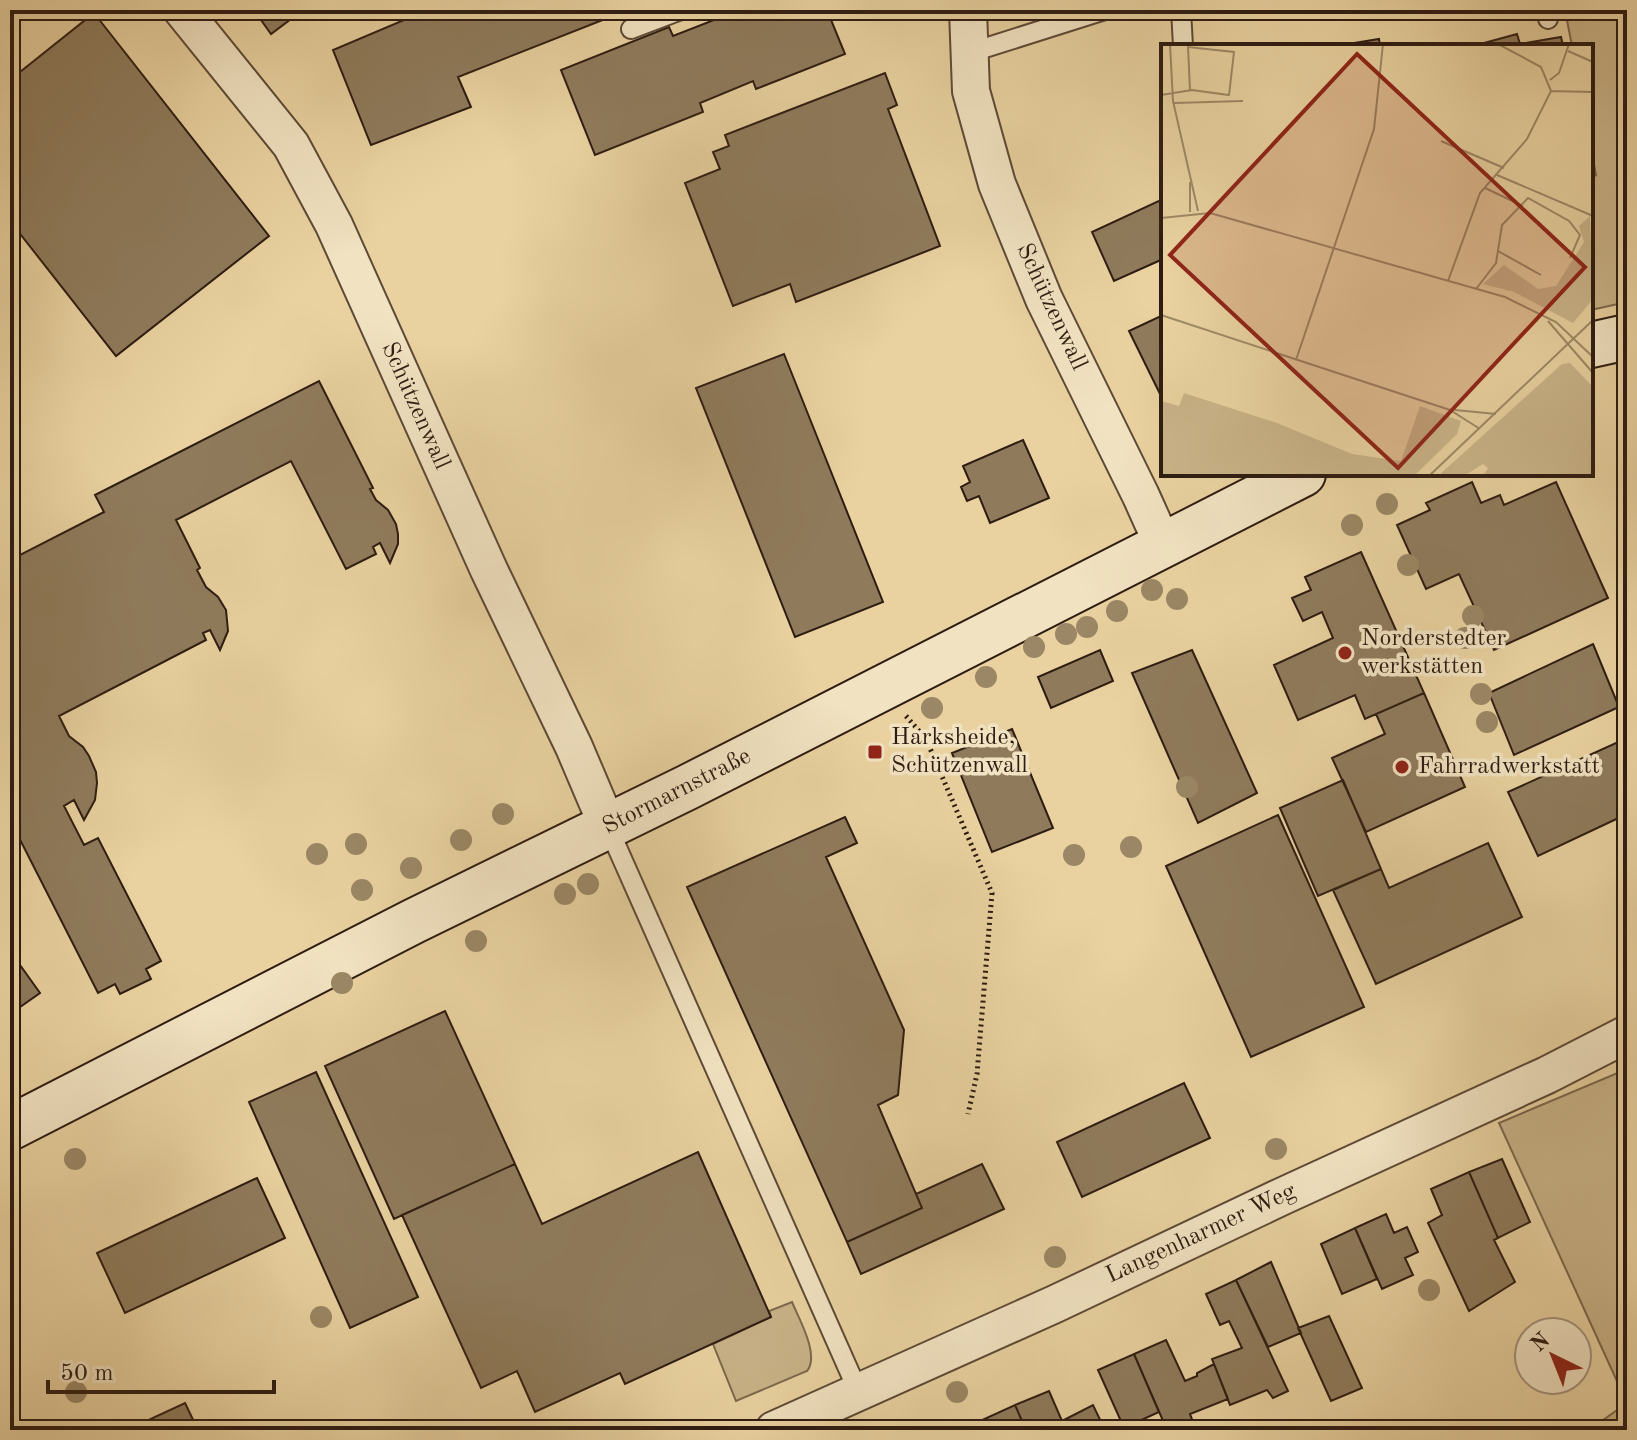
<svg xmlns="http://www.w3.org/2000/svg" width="1637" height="1440" font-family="'Old Standard TT',serif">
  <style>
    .green { fill: #c9b388; stroke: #7c684d; stroke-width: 2 }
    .building { fill: #8f7b5c; stroke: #2e1c12; stroke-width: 2 }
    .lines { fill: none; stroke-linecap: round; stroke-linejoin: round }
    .service-casing { stroke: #5d4a36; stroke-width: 22 }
    .minor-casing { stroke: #5d4a36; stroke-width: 40 }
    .secondary-casing { stroke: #2e1c12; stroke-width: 48 }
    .path { stroke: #2e1c12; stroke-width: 5; stroke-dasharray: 2 4; stroke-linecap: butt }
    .service { stroke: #f1e2c1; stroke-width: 18 }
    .minor { stroke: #f1e2c1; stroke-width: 36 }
    .secondary { stroke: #f1e2c1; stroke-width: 44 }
    .tree { fill: #9b8765 }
    .poi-dot { fill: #8f2418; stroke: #f1e2c1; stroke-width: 3 }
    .labels { text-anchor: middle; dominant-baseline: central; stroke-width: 7; stroke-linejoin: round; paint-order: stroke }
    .street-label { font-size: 24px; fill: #2e1c12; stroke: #f1e2c1 }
    .poi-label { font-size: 24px; fill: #2e1c12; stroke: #f1e2c1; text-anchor: start }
    .inset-road { fill: none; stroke: #9e8967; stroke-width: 2 }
    .view { fill: #8f2418; fill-opacity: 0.15; stroke: #8f2418; stroke-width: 4 }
    .inset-edge { fill: none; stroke: #2e1c12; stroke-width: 4 }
  </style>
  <rect width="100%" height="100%" fill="#e9d2a0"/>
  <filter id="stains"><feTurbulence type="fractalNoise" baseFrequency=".0025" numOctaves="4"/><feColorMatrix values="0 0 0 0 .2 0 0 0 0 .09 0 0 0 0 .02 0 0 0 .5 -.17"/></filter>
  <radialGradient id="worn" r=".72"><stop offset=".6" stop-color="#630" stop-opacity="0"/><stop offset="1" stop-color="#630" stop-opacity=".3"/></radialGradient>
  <path class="green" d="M1565,10H1627V302L1591,310V179L1596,175L1591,148V46H1572Z
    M1627,1069V1430H1589L1627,1403L1499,1123Z
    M792,1302C799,1319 820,1355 807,1371L736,1401L713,1344L771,1317L769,1311Z"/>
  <path class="building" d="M254,10H303L271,34Z
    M415,10H628L458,77L471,107L371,145L333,50L416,15Z
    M725,10H827L845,54L756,89L753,81L700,103L703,112L595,155L561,70L669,27L673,36L727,15Z
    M94,13L269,236L116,356L10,221V80Z
    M1517,34L1520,44L1561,37L1563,46H1473Z
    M1379,39L1380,46H1336Z
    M885,73L897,105L888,109L940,246L796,302L790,284L733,306L685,183L720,169L713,152L729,146L725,135Z
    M1163,199V259L1114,281L1092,232Z
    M1163,315V400L1129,331Z
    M784,354L883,602L795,637L696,388Z
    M319,381L373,488L370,489L376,500L388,510L396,524L398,534V544L390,563L380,543L373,547L376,554L346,569L291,461L176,520L200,568L197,570L206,587L218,597L226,610L228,631L220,650L210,630L203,633L206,640L59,716L69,736L83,747L89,756L96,772L97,783L95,800L84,820L74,800L64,806L84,845L98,838L161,961L146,969L151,979L120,994L115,984L98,993L10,820V560L104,512L95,495Z
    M1023,440L1049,498L990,523L979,496L967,501L961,487L970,482L963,466Z
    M1472,482L1481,503L1500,495L1504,505L1556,482L1608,598L1494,650L1459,574L1426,589L1397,525L1430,510L1426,503Z
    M1361,552L1424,693L1365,719L1355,695L1298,720L1274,665L1333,638L1322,612L1303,621L1292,598L1311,590L1305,577Z
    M1593,644L1619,707L1514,755L1489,693Z
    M1100,650L1113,681L1051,708L1038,677Z
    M1192,650L1257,793L1198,823L1132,673Z
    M1424,693L1465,787L1366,832L1332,758L1385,734L1376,714Z
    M1012,729L1053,828L992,852L952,753Z
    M1627,738V814L1538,856L1508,792Z
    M1343,780L1381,869L1318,896L1280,808Z
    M1278,815L1364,1007L1251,1057L1166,866Z
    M845,817L857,843L826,857L904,1030L898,1095L878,1105L922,1208L847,1242L687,887Z
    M1488,843L1522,917L1376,984L1333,890L1381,869L1389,888Z
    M10,951L40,993L10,1014Z
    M445,1011L515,1164L394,1219L325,1066Z
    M316,1072L418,1297L350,1328L249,1102Z
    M1184,1083L1210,1138L1082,1197L1057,1142Z
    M698,1152L771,1317L625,1384L620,1373L535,1412L517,1371L481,1388L402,1215L515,1164L542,1224Z
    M1502,1159L1530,1222L1498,1238L1469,1172Z
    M982,1164L1004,1209L861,1274L847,1242L922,1208L916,1194Z
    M1469,1172L1498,1238L1494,1240L1515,1282L1469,1311L1428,1223L1442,1215L1431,1189Z
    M257,1178L285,1238L125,1313L97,1253Z
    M1386,1214L1394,1233L1407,1227L1418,1252L1405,1258L1413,1275L1382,1289L1355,1228Z
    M1355,1228L1377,1279L1342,1294L1321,1244Z
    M1271,1262L1301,1333L1268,1347L1236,1280Z
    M1236,1280L1288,1391L1273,1398L1267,1390L1230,1405L1212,1359L1242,1348L1229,1321L1220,1325L1206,1294Z
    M1329,1316L1362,1388L1331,1401L1298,1328Z
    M1166,1340L1185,1381L1197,1376V1373L1214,1364L1228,1399L1190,1414L1196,1430H1167L1134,1354Z
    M1134,1354L1159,1412L1124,1428L1098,1370Z
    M1049,1391L1062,1421L1093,1405L1105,1430H1026L1015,1405Z
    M185,1403L198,1430H127Z
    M1015,1405L1026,1430H984L980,1421Z"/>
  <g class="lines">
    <defs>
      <path id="service" d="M1181,10L1183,46
        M1547,10L1548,19
        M631,29L681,10
        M969,53L1105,10
        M608,827L858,1391"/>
      <path id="minor" d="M182,10L291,145L334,225L489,570L574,747L608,827
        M968,10L971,91L997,184L1044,299L1141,496L1163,545
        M774,1430L1055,1304L1283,1196L1547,1075L1627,1034"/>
      <path id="secondary" d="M1591,345L1627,337
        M10,1128L414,921L688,787L1303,474"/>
    </defs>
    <use href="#service" class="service-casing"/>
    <use href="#minor" class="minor-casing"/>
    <use href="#secondary" class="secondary-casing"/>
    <path class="path" d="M906,716L926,739L992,893L977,1074L968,1114
      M10,1308L12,1313L11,1334
      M722,1430L743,1420"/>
    <use href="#service" class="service"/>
    <use href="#minor" class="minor"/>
    <use href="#secondary" class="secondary"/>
  </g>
  <g class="tree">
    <circle cx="1387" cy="504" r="11"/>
    <circle cx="1352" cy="525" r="11"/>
    <circle cx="1408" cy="565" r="11"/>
    <circle cx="1152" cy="590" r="11"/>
    <circle cx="1177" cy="599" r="11"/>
    <circle cx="1117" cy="611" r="11"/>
    <circle cx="1473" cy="616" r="11"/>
    <circle cx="1087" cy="627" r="11"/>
    <circle cx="1066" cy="634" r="11"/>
    <circle cx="1465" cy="638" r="11"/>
    <circle cx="1034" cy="647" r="11"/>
    <circle cx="986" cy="677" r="11"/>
    <circle cx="1481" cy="694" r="11"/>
    <circle cx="932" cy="708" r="11"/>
    <circle cx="1487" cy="722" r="11"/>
    <circle cx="1187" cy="787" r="11"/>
    <circle cx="503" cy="814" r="11"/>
    <circle cx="461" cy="840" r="11"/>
    <circle cx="356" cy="844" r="11"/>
    <circle cx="1131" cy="847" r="11"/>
    <circle cx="317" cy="854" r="11"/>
    <circle cx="1074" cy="855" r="11"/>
    <circle cx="411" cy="868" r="11"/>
    <circle cx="588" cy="884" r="11"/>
    <circle cx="362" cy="890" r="11"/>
    <circle cx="565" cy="894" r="11"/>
    <circle cx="476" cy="941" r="11"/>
    <circle cx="342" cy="983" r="11"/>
    <circle cx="1276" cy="1149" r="11"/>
    <circle cx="75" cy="1159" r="11"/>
    <circle cx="1055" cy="1257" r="11"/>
    <circle cx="1429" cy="1290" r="11"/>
    <circle cx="321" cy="1317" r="11"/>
    <circle cx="76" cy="1392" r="11"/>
    <circle cx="957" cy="1392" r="11"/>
  </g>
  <g class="poi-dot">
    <circle cx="1345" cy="653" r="8"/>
    <rect x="867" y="744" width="16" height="16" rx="4"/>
    <circle cx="1402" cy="767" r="8"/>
  </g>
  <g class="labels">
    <g class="street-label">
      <text transform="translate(1051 307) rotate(65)">Schützenwall</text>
      <text transform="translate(415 406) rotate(66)">Schützenwall</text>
      <text transform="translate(677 792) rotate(-27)">Stormarnstraße</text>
      <text transform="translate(1201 1234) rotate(-25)">Langenharmer Weg</text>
    </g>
    <g class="poi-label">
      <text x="1361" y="639">Norderstedter<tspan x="1361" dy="28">werkstätten</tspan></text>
      <text x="891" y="738">Harksheide,<tspan x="891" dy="28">Schützenwall</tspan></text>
      <text x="1418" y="767">Fahrradwerkstatt</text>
    </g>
  </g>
  <g transform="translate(1161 44)">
    <rect width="432" height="432" fill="#e9d2a0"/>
    <path d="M429,172L432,255L412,279L353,248L322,240L343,221L377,245L395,242L423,198L418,182ZM409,319L432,343V432H322L327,424L322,420L303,432H277L401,320ZM23,349L116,379L191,410L240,417L259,362L300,377L296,390L253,432H0V357L18,362Z" fill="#c9b388"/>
    <path class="inset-road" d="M9,0L12,57L37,167M407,7L432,18M389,36L398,29L408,0M390,47L432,48M0,51L31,46L68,51L73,8L27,3L29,46M13,59L82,57M280,97L343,124M336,131L432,172M29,138V168M324,144L362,162M0,174L49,169L344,253L395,278L432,313M337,207L380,231M287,237L319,149L366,95L390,47L380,23L337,0M315,245L335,219L341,181L367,154L408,177L419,191L409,214M0,271L289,366L319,385M387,277L432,329M135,316L213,85L222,0M294,366L335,370M268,432L432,276"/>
    <path class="view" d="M196,10L424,223L237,424L9,211Z"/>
    <rect width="432" height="432" class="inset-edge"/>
  </g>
  <rect width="1637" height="1440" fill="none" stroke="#e9d2a0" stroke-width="40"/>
  <rect x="12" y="12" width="1613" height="1416" fill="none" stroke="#2e1c12" stroke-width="4"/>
  <rect x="20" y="20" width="1597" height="1400" fill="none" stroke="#2e1c12" stroke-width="2"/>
  <g transform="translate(1553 1356) rotate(317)"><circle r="38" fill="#f1e2c1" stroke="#a3937b" stroke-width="2"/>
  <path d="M0-6L14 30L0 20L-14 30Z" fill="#8f2418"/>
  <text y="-12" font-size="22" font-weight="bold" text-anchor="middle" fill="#2e1c12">N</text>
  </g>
  <path d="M48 1380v12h226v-12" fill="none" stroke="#2e1c12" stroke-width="4"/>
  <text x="60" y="1380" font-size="24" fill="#2e1c12" stroke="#f1e2c1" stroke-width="6" paint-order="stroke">50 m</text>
  <rect width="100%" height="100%" filter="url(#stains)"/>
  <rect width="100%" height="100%" fill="url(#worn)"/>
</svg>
